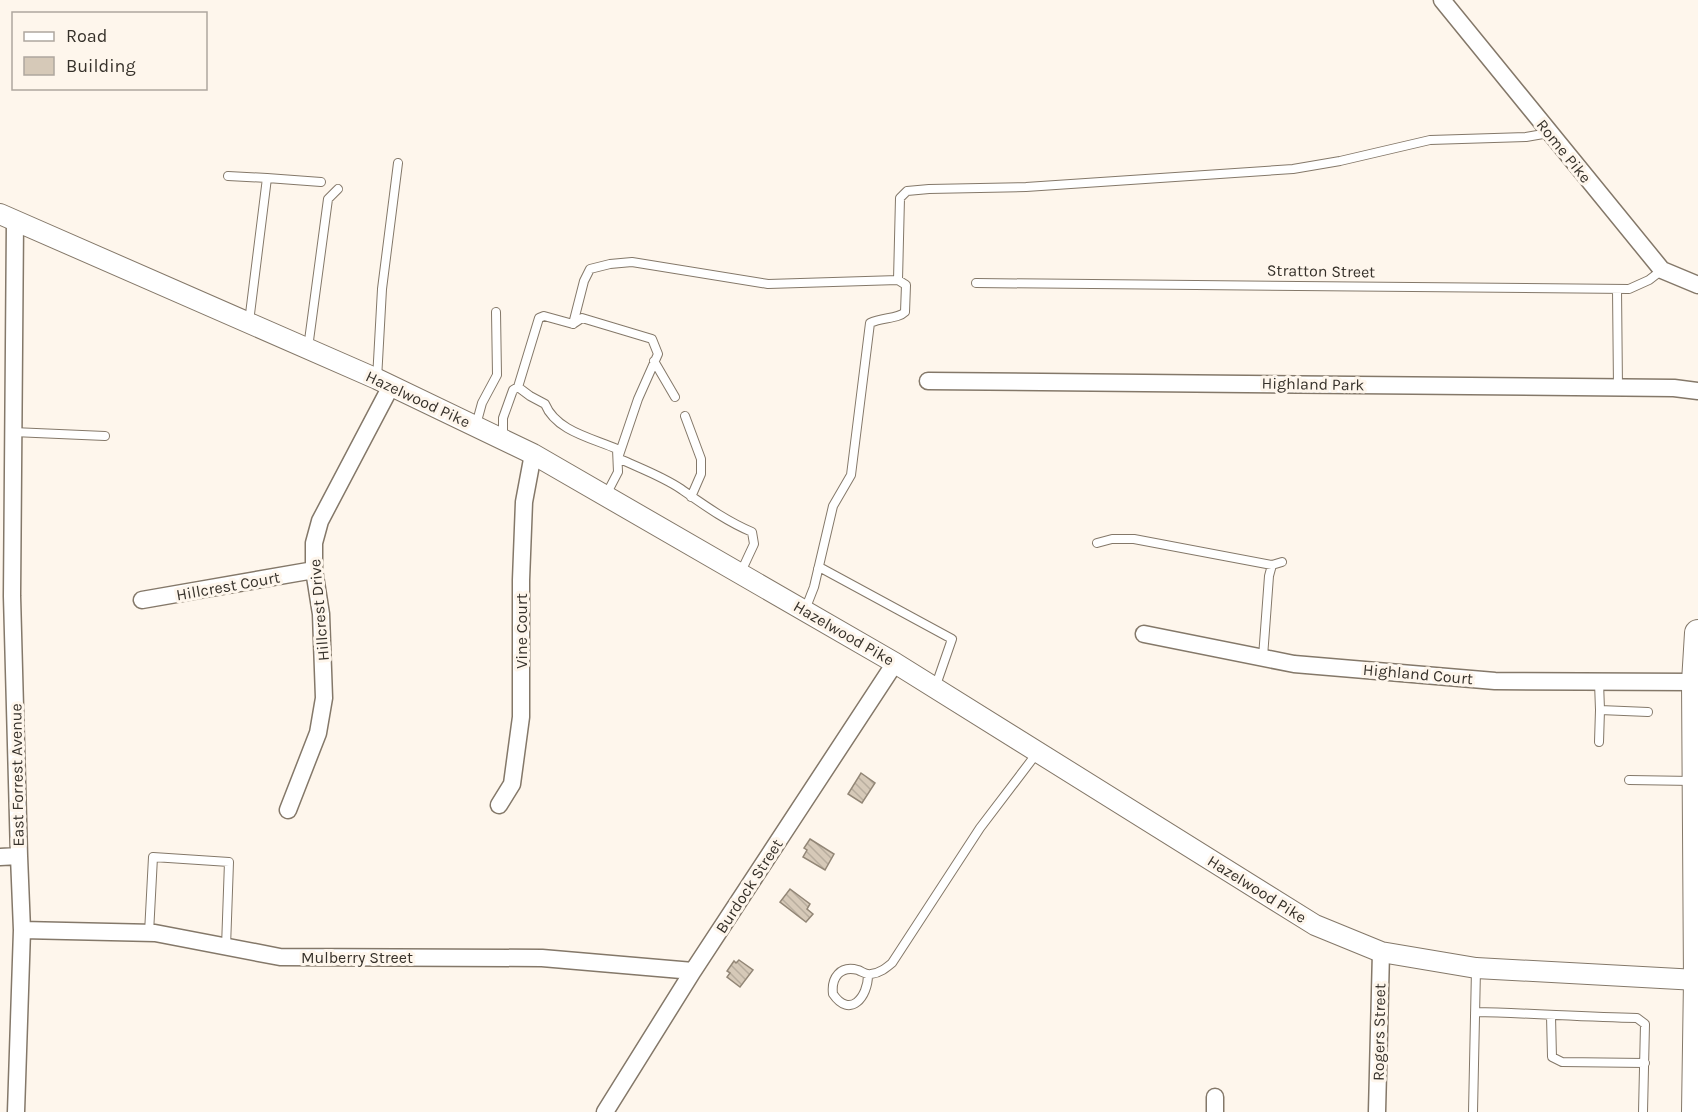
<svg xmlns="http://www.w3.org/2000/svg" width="1698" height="1112" font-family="Karla,sans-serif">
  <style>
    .building { fill: url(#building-back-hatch); stroke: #928676; stroke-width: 1.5 }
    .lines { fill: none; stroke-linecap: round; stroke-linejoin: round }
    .service-casing { stroke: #847869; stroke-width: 10 }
    .minor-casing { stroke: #847869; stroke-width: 19 }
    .tertiary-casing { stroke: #847869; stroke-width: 22 }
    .primary-casing { stroke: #847869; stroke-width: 28 }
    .service { stroke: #fff; stroke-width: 8 }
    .minor { stroke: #fff; stroke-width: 16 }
    .tertiary { stroke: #fff; stroke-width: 20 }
    .primary { stroke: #fff; stroke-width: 26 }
    .labels { text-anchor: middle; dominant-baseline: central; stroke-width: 6; stroke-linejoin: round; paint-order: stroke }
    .street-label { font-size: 16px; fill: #36312a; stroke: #fef6ec }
  </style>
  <defs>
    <pattern id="building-back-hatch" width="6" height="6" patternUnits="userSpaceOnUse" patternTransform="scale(1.5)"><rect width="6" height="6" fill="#d6c9b8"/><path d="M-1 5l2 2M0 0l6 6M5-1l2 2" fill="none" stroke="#b8ad9e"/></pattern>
  </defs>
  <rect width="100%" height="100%" fill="#fef6ec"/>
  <path class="building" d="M861,773L875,783L862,803L848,794Z
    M810,839L834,854L825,870L803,857L807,850L804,848Z
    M790,889L810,904L807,909L813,914L806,922L780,902Z
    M739,960L753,970L740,987L727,977L730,973L727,971L734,961L736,963Z"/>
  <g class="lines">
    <defs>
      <path id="service" d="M228,176L267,178L249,322
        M267,178L321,182
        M898,280L900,198L907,191L929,189L1026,187L1293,169L1340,161L1430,140L1526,137L1549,133
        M976,283L1629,289L1649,280L1662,270
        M1617,289L1618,388
        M573,324L584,281L590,269L610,264L632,262L768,284L898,280L906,285L905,312C898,319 882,317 870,323L851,475L833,506L814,587L805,610
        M308,348L328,199L338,189
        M654,361L675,397
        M377,379L382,289L398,163
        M518,387L539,318L544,316L573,324L582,318L652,339L658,354L638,399L618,458
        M685,416L701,459V474L691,497
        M476,425L482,403L497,375L496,312
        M13,432L105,436
        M503,438V418L513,390L518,387L530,396L545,404C556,431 592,438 617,449L618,472L606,495
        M618,458C639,468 662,476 681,489C704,505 726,521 752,532L754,544L740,574
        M1097,543L1112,539H1134L1272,565
        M818,569L821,568L952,639L935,688
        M1263,657L1269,576L1272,565L1282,562
        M1599,682L1600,710L1648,712
        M1599,742L1600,710
        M1629,780L1693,781
        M149,933L153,857L229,862L226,947
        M868,975C868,997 850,1019 833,994C831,978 840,965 858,970C863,972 866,975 871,974C880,973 886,968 892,963L980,828L1037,753
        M1475,1012C1529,1013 1583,1017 1637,1018L1645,1024L1643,1112
        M1551,1016L1552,1057L1562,1062L1645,1063
        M1473,1112L1476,969"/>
      <path id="minor" d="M1442,0L1662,270L1698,285
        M15,221L12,596L19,856L22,930L16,1112
        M928,381L1674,388L1698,391
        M142,600L314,570
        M1144,634L1294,664L1495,681L1695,682
        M499,805L512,784L521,717V580L524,502L533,454
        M288,810L318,733L324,698L321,614L314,570V543L320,521L391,386
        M0,857L19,856
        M22,930L155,933L280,957L542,958L693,971
        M605,1112L693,971L895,663
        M1215,1112V1097
        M1377,1112L1381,952"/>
      <path id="tertiary" d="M0,214L377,379L533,454L895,663L1315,925L1381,952L1476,968L1697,980"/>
      <path id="primary" d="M1695,1112L1697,980L1695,682L1698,633"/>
    </defs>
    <use href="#service" class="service-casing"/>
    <use href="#minor" class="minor-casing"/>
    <use href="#tertiary" class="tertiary-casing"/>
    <use href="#primary" class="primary-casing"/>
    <use href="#service" class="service"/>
    <use href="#minor" class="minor"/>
    <use href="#tertiary" class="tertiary"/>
    <use href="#primary" class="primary"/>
  </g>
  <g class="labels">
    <g class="street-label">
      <text transform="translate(1564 151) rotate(51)">Rome Pike</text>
      <text transform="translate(1321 271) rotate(1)">Stratton Street</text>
      <text transform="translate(1313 384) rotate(1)">Highland Park</text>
      <text transform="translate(418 399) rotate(25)">Hazelwood Pike</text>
      <text transform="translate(228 586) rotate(-10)">Hillcrest Court</text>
      <text transform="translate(319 610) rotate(-95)">Hillcrest Drive</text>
      <text transform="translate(521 631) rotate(-90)">Vine Court</text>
      <text transform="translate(844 633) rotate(30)">Hazelwood Pike</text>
      <text transform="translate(1418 674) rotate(5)">Highland Court</text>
      <text transform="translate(17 775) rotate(-91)">East Forrest Avenue</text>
      <text transform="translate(749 886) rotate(-57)">Burdock Street</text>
      <text transform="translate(1257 889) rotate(32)">Hazelwood Pike</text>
      <text x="357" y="957">Mulberry Street</text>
      <text transform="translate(1379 1032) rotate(-89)">Rogers Street</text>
    </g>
  </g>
  <rect x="12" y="12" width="195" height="78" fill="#fef6ec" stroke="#aea79e" stroke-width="1.5"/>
  <rect x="24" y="32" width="30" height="9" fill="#ffffff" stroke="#aea79e" stroke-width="1.5"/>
  <text x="66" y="42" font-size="18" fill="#36312a">Road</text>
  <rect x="24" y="57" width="30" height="18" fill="#d6c9b8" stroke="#aea79e" stroke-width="1.5"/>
  <text x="66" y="72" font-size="18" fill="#36312a">Building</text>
</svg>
